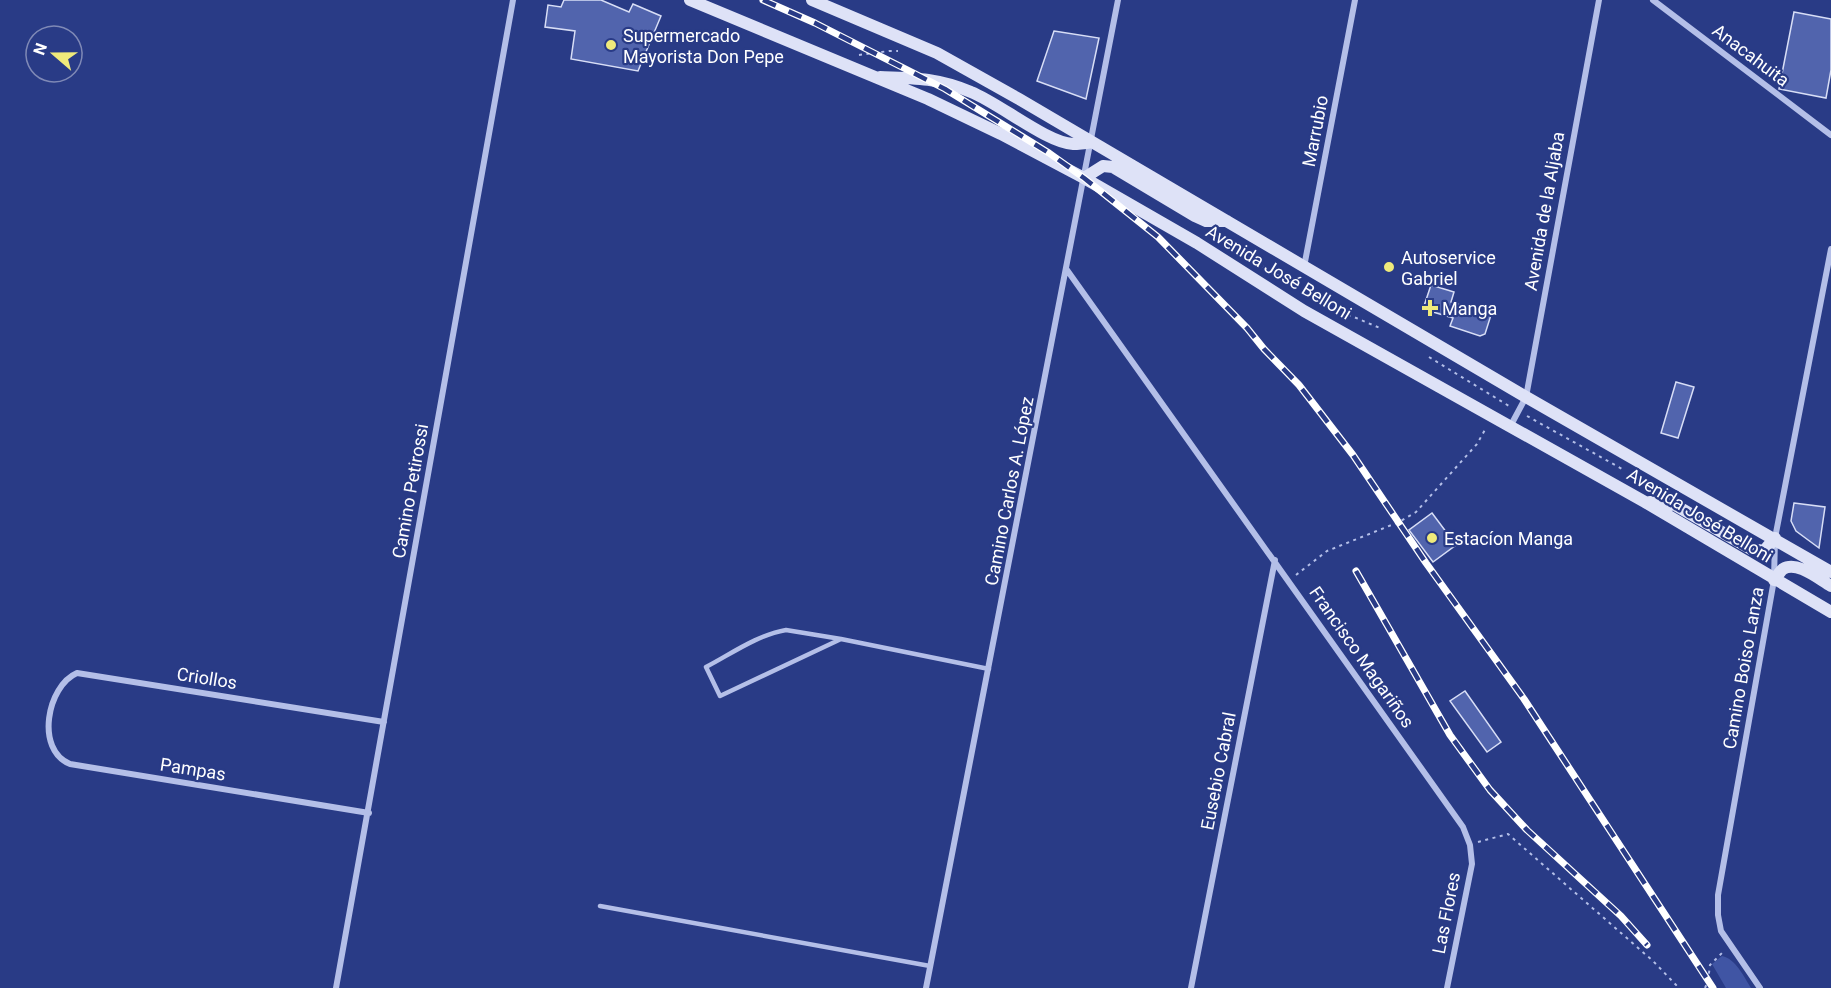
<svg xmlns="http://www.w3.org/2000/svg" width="1831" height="988" font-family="Roboto,sans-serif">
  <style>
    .green { fill: #4055a4 }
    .building { fill: #5164ad; stroke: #d8def6; stroke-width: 1.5 }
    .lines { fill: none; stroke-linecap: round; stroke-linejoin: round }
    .path { stroke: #b4bfe8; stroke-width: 2; stroke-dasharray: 3 4.5; stroke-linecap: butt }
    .lane { stroke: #b4bfe8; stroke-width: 4.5 }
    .street { stroke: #b4bfe8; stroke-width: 6 }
    .secondary { stroke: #dee2f7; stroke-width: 12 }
    .rail-casing { stroke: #fff; stroke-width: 7 }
    .rail { stroke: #293b86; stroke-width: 4.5; stroke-dasharray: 14; stroke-linecap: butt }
    .poi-dot { fill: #efea7b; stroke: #293b86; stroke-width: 2 }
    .labels { text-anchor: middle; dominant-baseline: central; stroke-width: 4.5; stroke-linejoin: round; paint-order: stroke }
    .poi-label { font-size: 18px; fill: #fff; stroke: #293b86; text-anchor: start }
    .street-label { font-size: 18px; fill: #fff; stroke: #293b86 }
  </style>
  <rect width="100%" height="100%" fill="#293b86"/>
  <path class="green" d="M1722,956C1736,959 1744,977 1751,988H1726L1712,964Z"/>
  <path class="building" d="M564,0H601L629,12L633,4L661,16L638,71L571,59L575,31L545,27L548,5L561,7Z
    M1794,12L1831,19V70L1826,98L1779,89Z
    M1054,31L1099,38L1086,99L1037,81Z
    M1431,285L1454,292L1451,302L1491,315L1485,334L1480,336L1450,326L1453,318L1423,309Z
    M1676,382L1694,387L1678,438L1661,433Z
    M1794,503L1825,507L1819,548L1796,531L1791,521Z
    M1432,513L1456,545L1433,562L1409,530Z
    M1465,691L1501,742L1487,752L1450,701Z"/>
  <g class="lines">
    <path class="path" d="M859,55L889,51H898
      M1237,252L1349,315L1380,328
      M1429,357L1509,406
      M1527,416L1624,470
      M1296,575L1327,551L1399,522L1416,512L1477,444L1486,428
      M1478,842L1508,834L1653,961L1679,988
      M1705,988L1708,981L1710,965L1723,952"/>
    <path class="lane" d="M841,639L786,630C757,635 731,654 706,667L720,696L841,639L989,669
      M600,906L930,966"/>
    <path class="street" d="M1653,0L1831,135
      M1304,267L1355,0
      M1067,270L1463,827L1470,845L1472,864L1447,988
      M1511,425L1526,397L1599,0
      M369,813L70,764C35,750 47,686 77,673L384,722
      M336,988L513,0
      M926,988L1118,0
      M1191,988L1275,560
      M1760,988L1721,931L1718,915V895L1774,580L1775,538L1831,249"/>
    <path class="secondary" d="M690,0L928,99L1001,134L1084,178L1197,243L1304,311L1645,502L1831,612
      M812,0L937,53L1019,99L1526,397L1831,572
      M880,77C915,78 938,78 971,92C999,103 1047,143 1073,144C1079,144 1086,143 1092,142
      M1084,178L1103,166L1113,167L1195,216L1206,221H1227
      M1650,502L1675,505L1751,549L1764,551L1775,538
      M1774,580C1777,577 1780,571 1783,569C1797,560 1820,580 1831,586"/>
    <defs>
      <path id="rail" d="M763,0L815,23L945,89L1049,153L1084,178L1158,237L1247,328L1264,349L1299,385L1353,455L1426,563L1524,699L1713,988
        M1356,571L1450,735L1490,790L1527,830L1621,916L1647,945"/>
    </defs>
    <use href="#rail" class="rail-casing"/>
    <use href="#rail" class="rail"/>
  </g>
  <g class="poi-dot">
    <circle cx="611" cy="45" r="6"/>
    <circle cx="1389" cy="267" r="6"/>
    <path d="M1427 299h6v6h6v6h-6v6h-6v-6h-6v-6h6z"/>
    <circle cx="1432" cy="538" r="6"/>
  </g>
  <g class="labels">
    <g class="poi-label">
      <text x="623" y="35">Supermercado<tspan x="623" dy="21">Mayorista Don Pepe</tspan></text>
      <text x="1401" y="257">Autoservice<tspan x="1401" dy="21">Gabriel</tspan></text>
      <text x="1442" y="308">Manga</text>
      <text x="1444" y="538">Estacíon Manga</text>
    </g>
    <g class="street-label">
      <text transform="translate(1751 55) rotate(37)">Anacahuita</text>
      <text transform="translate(1315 131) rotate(-79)">Marrubio</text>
      <text transform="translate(1544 211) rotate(-80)">Avenida de la Aljaba</text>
      <text transform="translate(1279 272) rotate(31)">Avenida José Belloni</text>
      <text transform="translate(410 491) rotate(-80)">Camino Petirossi</text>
      <text transform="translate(1009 491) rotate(-79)">Camino Carlos A. López</text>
      <text transform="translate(1700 515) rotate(31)">Avenida José Belloni</text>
      <text transform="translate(1362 657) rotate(55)">Francisco Magariños</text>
      <text transform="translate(1743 668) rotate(-80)">Camino Boiso Lanza</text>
      <text transform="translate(207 678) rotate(9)">Criollos</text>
      <text transform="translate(193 769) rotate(9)">Pampas</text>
      <text transform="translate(1218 771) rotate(-79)">Eusebio Cabral</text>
      <text transform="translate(1446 913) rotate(-79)">Las Flores</text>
    </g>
  </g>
  <g transform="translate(54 54) rotate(290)"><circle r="28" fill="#293b86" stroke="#7f89b6" stroke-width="1.5"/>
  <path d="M0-4.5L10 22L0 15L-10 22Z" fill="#efea7b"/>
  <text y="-9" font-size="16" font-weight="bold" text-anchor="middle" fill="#ffffff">N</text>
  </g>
</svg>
